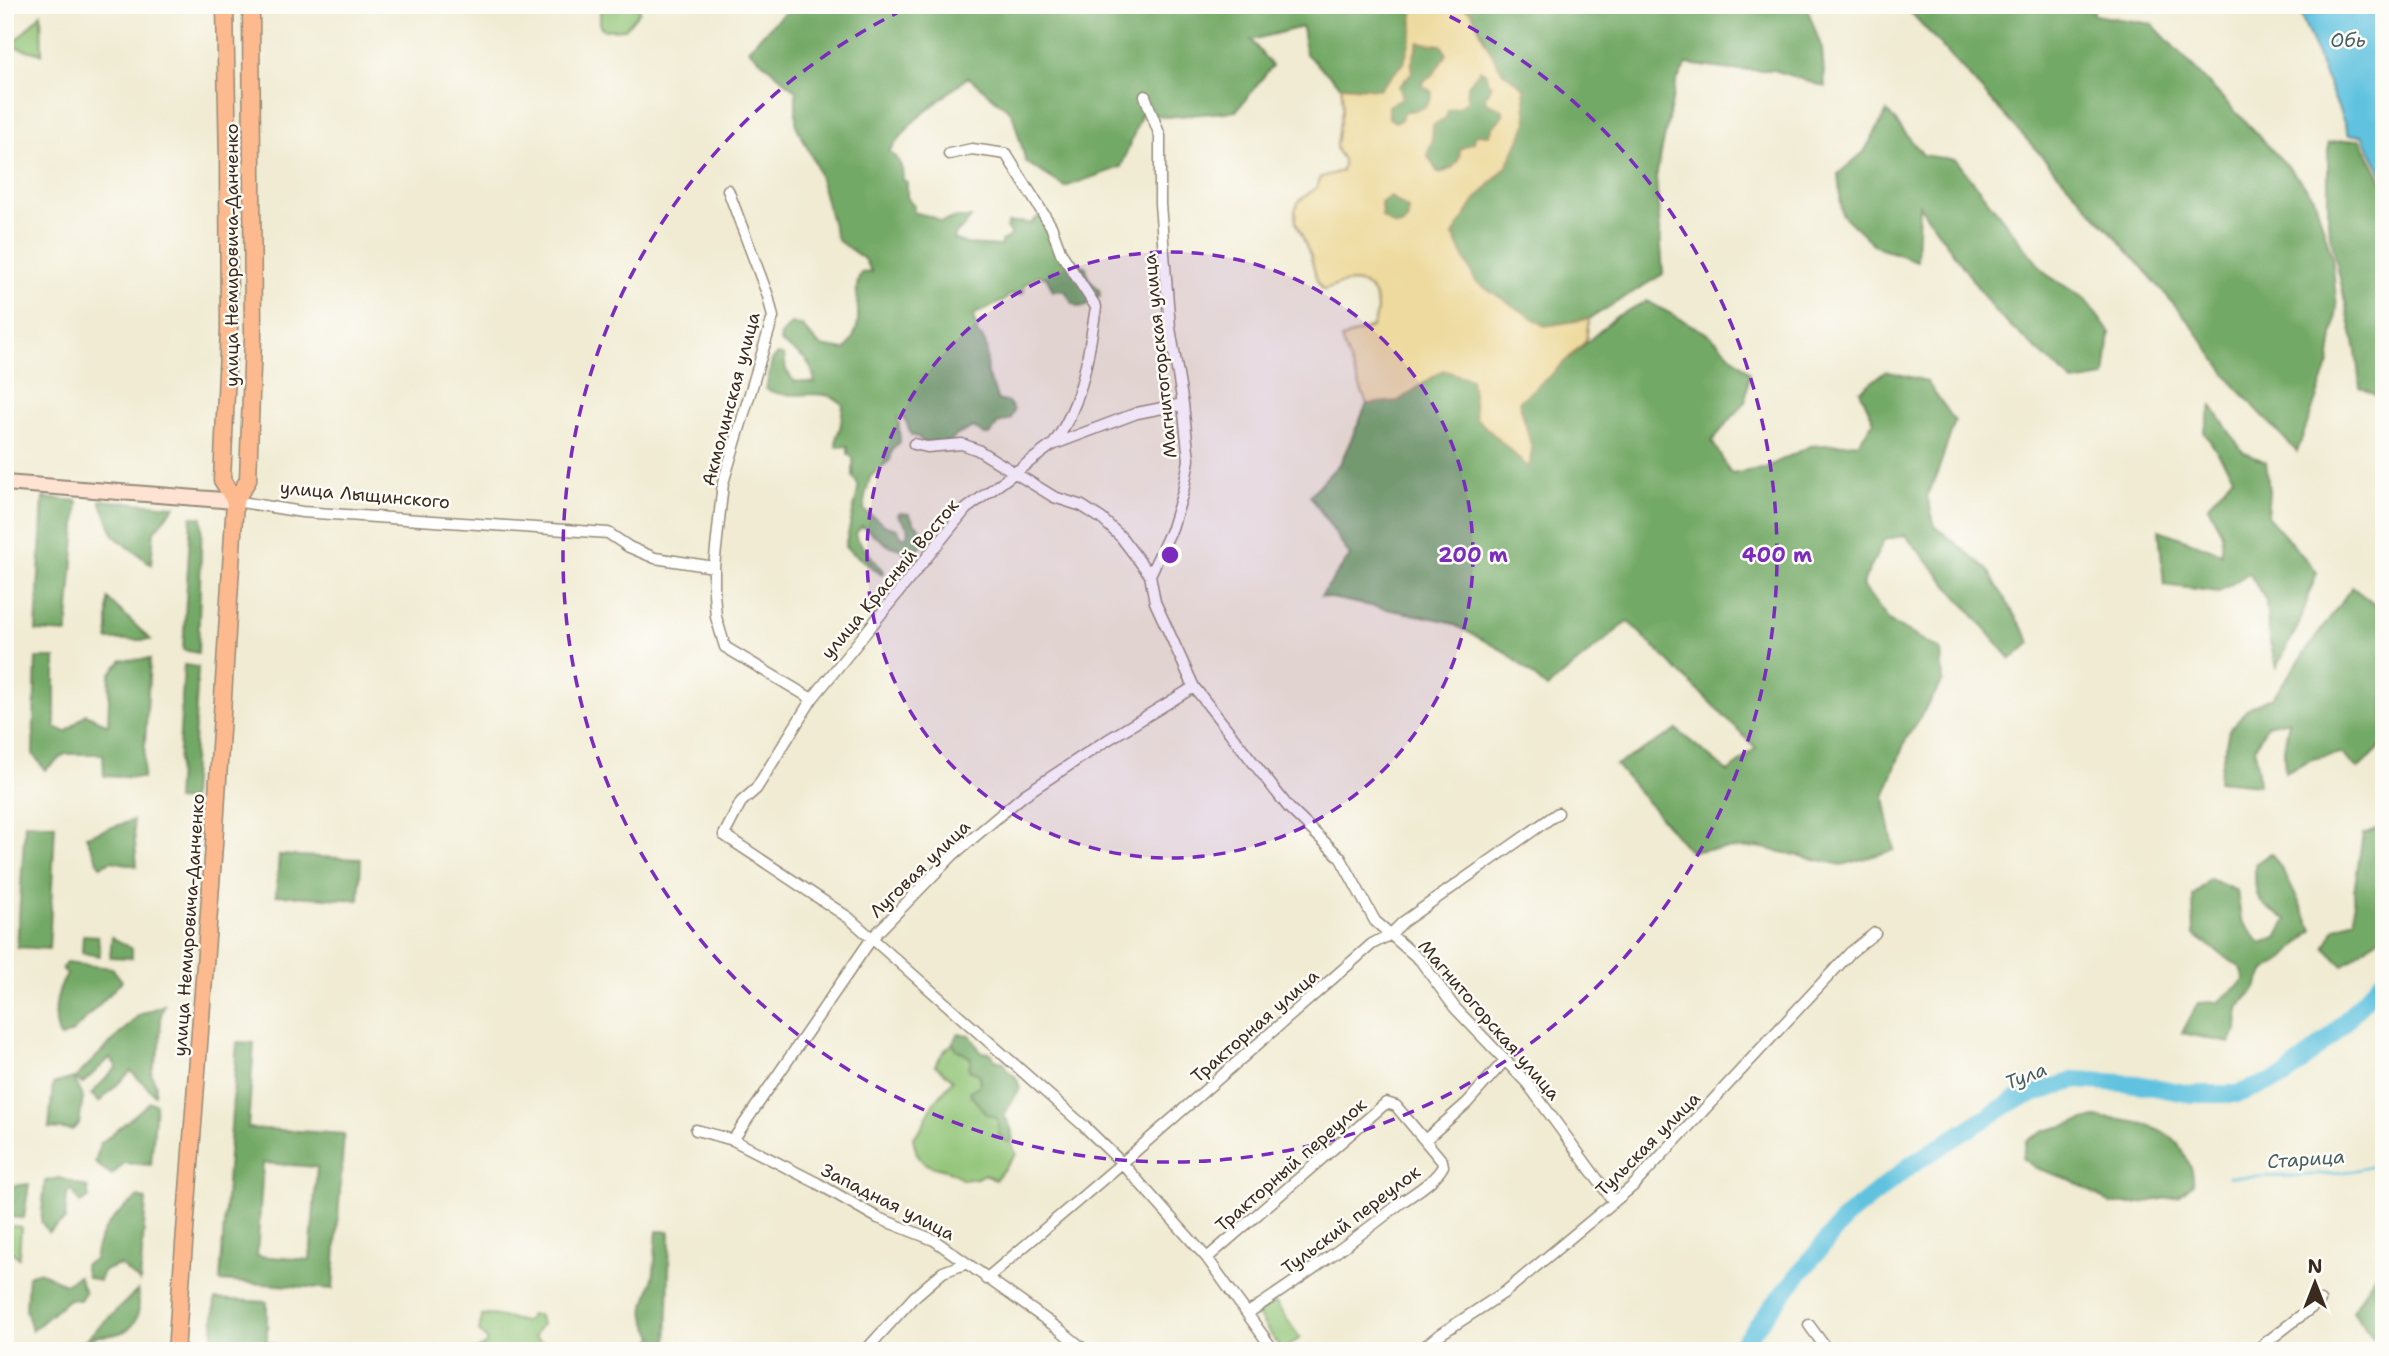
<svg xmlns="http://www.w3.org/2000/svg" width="2389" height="1356" font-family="'Shantell Sans',sans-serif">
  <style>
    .green { fill: #8fc374; stroke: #657649; stroke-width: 2 }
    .forest { fill: #73a966; stroke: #576a42; stroke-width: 2; fill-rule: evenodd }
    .sand { fill: #eeda9e; stroke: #94825e; stroke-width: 2; fill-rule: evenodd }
    .water { fill: #61c2df; stroke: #4e767e; stroke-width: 2 }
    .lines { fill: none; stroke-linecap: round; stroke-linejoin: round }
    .stream { stroke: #61c2df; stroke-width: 2.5 }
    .river { stroke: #61c2df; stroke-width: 18 }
    .street-casing { stroke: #968a78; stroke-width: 13 }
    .secondary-casing { stroke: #968a78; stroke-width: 18 }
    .primary-casing { stroke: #968a78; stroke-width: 19 }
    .street { stroke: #fff; stroke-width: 10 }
    .secondary { stroke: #fee3d2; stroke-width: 14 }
    .primary { stroke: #fcba8e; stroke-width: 16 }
    .ring { fill: none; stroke: #7b2cbf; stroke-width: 3.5; stroke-dasharray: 12 9 }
    .labels { text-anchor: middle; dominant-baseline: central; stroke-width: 5; stroke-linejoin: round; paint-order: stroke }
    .street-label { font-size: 18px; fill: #3b2a1e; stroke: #fdfcf7 }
    .water-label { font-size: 19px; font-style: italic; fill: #485f62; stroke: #fdfcf7 }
    .centre { fill: #7b2cbf; stroke: #fdfcf7; stroke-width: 3.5 }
    .ring-label { font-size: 21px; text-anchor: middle; font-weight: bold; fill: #7b2cbf; stroke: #fdfcf7; stroke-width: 5; stroke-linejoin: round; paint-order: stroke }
  </style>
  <rect width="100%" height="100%" fill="#fdfcf7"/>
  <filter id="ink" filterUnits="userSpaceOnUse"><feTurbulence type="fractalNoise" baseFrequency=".0143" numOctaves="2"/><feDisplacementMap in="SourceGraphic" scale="14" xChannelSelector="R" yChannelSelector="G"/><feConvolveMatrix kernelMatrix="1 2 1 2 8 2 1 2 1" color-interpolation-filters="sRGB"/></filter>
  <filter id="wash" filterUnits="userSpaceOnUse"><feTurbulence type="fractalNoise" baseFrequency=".00686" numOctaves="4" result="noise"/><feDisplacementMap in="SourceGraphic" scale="28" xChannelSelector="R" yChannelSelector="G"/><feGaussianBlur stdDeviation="1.57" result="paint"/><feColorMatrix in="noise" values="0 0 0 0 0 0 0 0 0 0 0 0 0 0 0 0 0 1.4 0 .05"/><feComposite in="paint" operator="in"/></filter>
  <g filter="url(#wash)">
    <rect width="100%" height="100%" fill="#f0ebd2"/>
    <path class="green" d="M600,6H638L640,11L625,29L604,30L600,26Z
      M41,14L42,54L11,46Z
      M953,1043L955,1048L971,1058L973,1061L968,1067L979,1074L980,1085L971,1096L997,1118L1005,1141L1011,1142L1016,1154L995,1180L984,1174L977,1178L963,1180C939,1158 919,1180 913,1137L921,1129L933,1104L953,1080L935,1065L944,1051Z
      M5,1225L21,1227L19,1258L5,1246Z
      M1275,1302L1300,1338L1282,1351L1257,1314Z
      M492,1315L525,1322L531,1315H538L542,1324L534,1337L555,1351H469L481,1348L487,1343L486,1339L479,1331L482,1316Z"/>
    <path class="forest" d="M792,5H1412L1413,28L1404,63L1379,89L1341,86L1306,54L1302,27L1251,40L1272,66L1236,111L1166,117L1142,113L1121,167L1065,187L1026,162L1012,113L968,77L914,121L889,151C899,159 903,167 903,180L907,182V197L914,206L913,212L933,217L941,222L954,218H971L955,235L954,239L966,244L1001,246V241L1011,236V233L1006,229L1008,223L1024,222L1030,224L1040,215C1053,236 1064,257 1086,267L1089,279L1099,290L1100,296L1094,298L1084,307C1072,307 1071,300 1065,291H1053L1047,278L1039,275L1025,284L1023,293L1010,295L1004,301L973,315L978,335C991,341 985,360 987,373C989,383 996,389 997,400L1008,402L1014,410L1011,419L998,423L990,435H985L973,427L957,435L950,442H923L918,437L911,435L906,421L902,417H898L900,442L892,450L890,460L870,477L865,496L864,510L886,526L897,529L903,538L907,536L909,529L898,515L899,513L909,514L915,524L920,528L921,533L930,536L916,552H912L906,559L903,550L888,545L862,526L856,533L857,539L883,571L882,575L845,547L858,491V485L853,477V458L848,454V446L837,447C834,436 840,433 841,423C842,417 842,411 843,405C826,384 791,403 766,389L772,360L778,354L784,356L786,370L794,381L815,383C810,353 798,357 780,341L781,335L791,324L801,325L820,346L846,350C852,340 858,330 858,318C859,302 853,288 861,273L872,272L864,259L837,240L816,165L796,125V91L748,49Z
      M1461,5H1806L1822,49L1825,87L1774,70H1731L1687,64L1676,82L1656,177L1663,274L1589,319L1545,326L1476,282L1452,235L1475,200L1507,166L1524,88C1517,83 1508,77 1502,71C1485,51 1483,19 1461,5Z
      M1904,5H2094V15L2152,24L2290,169L2314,197L2332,256L2337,309L2329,363L2297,452L2235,386L2187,319L2122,244Z
      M1418,42L1441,45L1447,54L1433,74L1421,83L1432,92C1430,109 1422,111 1406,111L1401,120L1395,122L1389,118L1388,106L1399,86L1406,81Z
      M1480,70L1487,74L1492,85L1485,97L1505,111C1501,120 1493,126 1489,135L1474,142L1457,165L1439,173L1427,155L1432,142L1433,124L1446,118L1448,110L1460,107L1468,86Z
      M1887,111L1923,155L1956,160L2046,274L2085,299L2110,333L2105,377L2073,382L1996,313L1919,205L1917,261L1875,246L1842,214L1838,174L1864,152Z
      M2360,139L2384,183V411L2378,397L2360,387L2356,351L2328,224V143Z
      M1390,196L1408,209V218L1403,225L1395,226L1382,218L1381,203Z
      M1647,301L1710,335L1750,373L1745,402L1712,441L1731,474L1765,468L1810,446L1858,443L1874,421L1860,391L1886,371L1926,381L1955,421L1937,474L1927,496L1935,526L1987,569L2031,643L2011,659L1905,535L1884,540L1862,585L1890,622L1941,650L1943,681L1906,739L1884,797L1894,850L1842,865L1758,847L1689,851L1616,765L1677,730L1728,772L1756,748L1628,621L1547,688L1506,652L1447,621L1321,596L1350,556L1310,495L1341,462L1367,404L1398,401L1443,370L1472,379L1476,418L1529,467L1532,449L1519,401L1617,316Z
      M2212,406L2243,452L2266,462L2269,492L2267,516L2317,572L2299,624L2277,667L2269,639L2266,601L2249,573L2219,592L2164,585L2159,530L2221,553L2222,534L2208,506L2233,476L2204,432Z
      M43,498L78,501L67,633L36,631Z
      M100,500L175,506L154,531L151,564L114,536Z
      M191,517H202L198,653L183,650Z
      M2352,587L2384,612V744L2358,769L2341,753L2312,759L2285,772L2284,749L2289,720L2267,725L2255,748L2259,785L2218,781L2229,730L2249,707L2273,697Z
      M108,599L151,640H108Z
      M36,658H55V727L66,732L86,714L108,725L110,674L122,660L150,659L143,778L104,776L103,754H65L45,770L33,754Z
      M184,665L198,667L191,801L176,800Z
      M133,820L137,866L112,861L100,866L86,836Z
      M25,823L55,825L49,949L17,947Z
      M2384,826V936L2369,945L2343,966L2325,948L2335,928L2355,919L2354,891L2363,834Z
      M2271,853C2289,876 2298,904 2313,930L2280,962L2265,971L2256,988L2238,1008L2237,1031L2229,1043L2182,1033L2198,1003L2218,1002L2245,980L2241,968L2194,935L2193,896L2210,879L2237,891L2241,920L2260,943L2277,938L2287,919C2255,904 2255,898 2255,864Z
      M279,855L361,859L359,900L276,895Z
      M83,935L98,936L100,956L82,953Z
      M112,937L132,949V958L110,957Z
      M66,963L112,968L122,981L73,1032L60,1038C52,1017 55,992 67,975L62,968Z
      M164,1005L161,1015L160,1047L151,1073L156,1085L155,1095L131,1071L99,1102L91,1094L117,1067L110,1058L82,1084L75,1078L139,1015Z
      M958,1034L970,1035L981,1052L991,1053L995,1060L1004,1062L1007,1070L1016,1077L1020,1088L1004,1115L1011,1128L1013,1140L1011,1142L1005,1141L999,1135L997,1118L986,1114C982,1105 971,1101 970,1091L980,1085L979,1074L969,1070L971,1058L955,1048L953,1043Z
      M237,1042L254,1043L248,1128L344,1134L333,1289L220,1281ZM263,1163L317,1167L310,1260L257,1256Z
      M74,1078L83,1098L79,1124L72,1130L49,1128L53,1084Z
      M150,1102L156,1104L151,1165L124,1163L112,1175L95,1163L100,1144Z
      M2095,1117C2130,1121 2169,1121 2186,1157C2191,1167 2194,1173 2193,1184L2179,1196L2134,1204H2111L2071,1180L2036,1168L2022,1158L2026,1141L2045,1131Z
      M59,1178L87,1187L89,1198L80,1203L71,1188L67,1194L65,1220L48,1232L41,1221L45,1181Z
      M29,1184L24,1218L5,1217V1187Z
      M138,1197L146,1200L140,1282L120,1265L103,1271L99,1281L87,1277L84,1265L94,1260C97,1231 116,1214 138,1197Z
      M657,1231L670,1232L667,1351H649L648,1346L654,1336C636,1308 648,1304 653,1277C656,1262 655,1246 657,1231Z
      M2384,1260V1351H2382L2353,1311Z
      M39,1272L65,1284L78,1276L85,1292L80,1300L69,1299L32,1331L26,1310L28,1276Z
      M138,1290C143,1326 130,1336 95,1336L82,1351H73Z
      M215,1299L267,1302V1342L292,1351H212Z"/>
    <path class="sand" d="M1412,5H1461L1472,13L1484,40L1502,71L1524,88L1527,123L1507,166L1475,200L1453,235L1476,282L1545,326L1589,319L1586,341L1552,374L1519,401L1532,449L1529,468L1476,418L1471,379L1443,370L1398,401L1367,404L1341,339L1372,327C1384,305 1374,277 1345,283C1338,284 1331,289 1323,290L1317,281L1311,257L1296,222L1295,211L1299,201L1317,187L1321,177L1342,171C1342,168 1344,164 1343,160C1341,154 1336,153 1336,146C1338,122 1346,111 1341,86L1379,89L1404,63L1413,28ZM1418,42L1441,45L1447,54L1433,74L1421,84L1432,92C1429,111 1420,109 1403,112L1401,120L1395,122L1389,118L1388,106L1403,97L1399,87L1412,72L1411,66ZM1480,70L1487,74V82L1492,85L1485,97L1486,102L1502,109L1504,114L1493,127L1489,135L1476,134L1474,142L1460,149C1460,162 1453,171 1438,173L1427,155L1432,142L1433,125L1446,118L1448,110L1460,107L1467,101L1468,86ZM1390,196L1408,209V218L1403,225L1395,226L1382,217L1381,203Z"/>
    <path class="water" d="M2297,5H2384V176L2362,135H2349Z"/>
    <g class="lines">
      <path class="stream" d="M2229,1177C2269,1176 2350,1179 2384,1161"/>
      <path class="river" d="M1736,1351L1845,1218L1912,1164L2015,1100L2076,1080L2137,1084L2191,1094H2237L2284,1077L2332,1036L2384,978"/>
    </g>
  </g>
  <g filter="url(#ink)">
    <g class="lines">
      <defs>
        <path id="street" d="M1145,96L1160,136V204L1170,328L1183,404L1189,460L1183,492L1172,528L1150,575L1155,602L1194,687L1289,808L1340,857L1375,921L1420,960L1455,1008L1527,1083L1614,1202
          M949,154L972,149L1006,154L1051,226L1061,253L1096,307C1088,357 1083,403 1053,445
          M728,190L768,296L773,317L723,483L714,567V593L716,617L725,647L812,699
          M1183,404L1137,413L1052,445L966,509L812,699L756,789L741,802L724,835L849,918L1084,1126L1122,1163L1207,1258L1274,1351
          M914,444L927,447L962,444L978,450L1054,497L1082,506L1102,519L1121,537L1150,575
          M235,501L302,512L608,533L629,547L655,558L714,567
          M696,1130L733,1140L817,1183L878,1218L934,1240L1059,1329L1086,1351
          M733,1140L872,938L953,855L1024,795L1101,744L1194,687
          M1425,1140L1467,1103L1505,1060
          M1207,1258L1386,1103L1396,1106L1442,1161L1443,1166C1435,1181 1416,1192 1402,1202C1352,1242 1301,1278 1248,1313
          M986,1279L1122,1163L1372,944L1391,934L1403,922L1558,813
          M1809,1325L1828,1351
          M865,1351L914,1297L943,1272L965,1264
          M1419,1351L1439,1335L1505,1292L1633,1186L1851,952L1875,933
          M2255,1351L2320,1301"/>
        <path id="secondary" d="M5,483L235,501"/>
        <path id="primary" d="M225,5L228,163L229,329L222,480L235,501
          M176,1351L214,845L235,501L248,480L253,338L251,5"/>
      </defs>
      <use href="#street" class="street-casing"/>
      <use href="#secondary" class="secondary-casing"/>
      <use href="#primary" class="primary-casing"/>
      <use href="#street" class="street"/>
      <use href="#secondary" class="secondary"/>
      <use href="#primary" class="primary"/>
    </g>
  </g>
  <circle cx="1170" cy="555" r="303" fill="#7b2cbf" fill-opacity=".12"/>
  <g class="ring">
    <circle cx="1170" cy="555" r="303"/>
    <path d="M1431 7A607 607 0 1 1 909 7"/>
  </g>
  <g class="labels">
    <g class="street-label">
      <text transform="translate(232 255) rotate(-90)">улица Немировича-Данченко</text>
      <text transform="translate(1160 356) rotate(-96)">Магнитогорская улица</text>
      <text transform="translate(731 399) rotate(-75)">Акмолинская улица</text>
      <text transform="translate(365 495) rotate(5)">улица Лыщинского</text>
      <text transform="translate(890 579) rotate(-50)">улица Красный Восток</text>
      <text transform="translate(920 869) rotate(-44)">Луговая улица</text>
      <text transform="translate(189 925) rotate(-86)">улица Немировича-Данченко</text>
      <text transform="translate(1489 1020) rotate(49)">Магнитогорская улица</text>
      <text transform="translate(1255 1026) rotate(-41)">Тракторная улица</text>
      <text transform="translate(1648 1144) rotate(-45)">Тульская улица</text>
      <text transform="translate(1291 1165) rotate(-41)">Тракторный переулок</text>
      <text transform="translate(888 1202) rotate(27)">Западная улица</text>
      <text transform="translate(1351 1220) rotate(-37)">Тульский переулок</text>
    </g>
    <g class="water-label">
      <text x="2348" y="40">Обь</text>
      <text transform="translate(2026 1076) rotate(-21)">Тула</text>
      <text transform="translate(2306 1159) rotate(-4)">Старица</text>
    </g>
  </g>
  <circle cx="1170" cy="555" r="10" class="centre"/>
  <g class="ring-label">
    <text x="1473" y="562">200 m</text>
    <text x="1777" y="562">400 m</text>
  </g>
  <rect width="2389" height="1356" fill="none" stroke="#fdfcf7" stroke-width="28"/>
  <g transform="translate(2315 1283)" stroke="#fdfcf7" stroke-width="5" paint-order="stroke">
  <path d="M0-5L12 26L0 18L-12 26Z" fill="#3b2a1e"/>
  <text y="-10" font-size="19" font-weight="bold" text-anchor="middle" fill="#3b2a1e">N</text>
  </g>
</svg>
